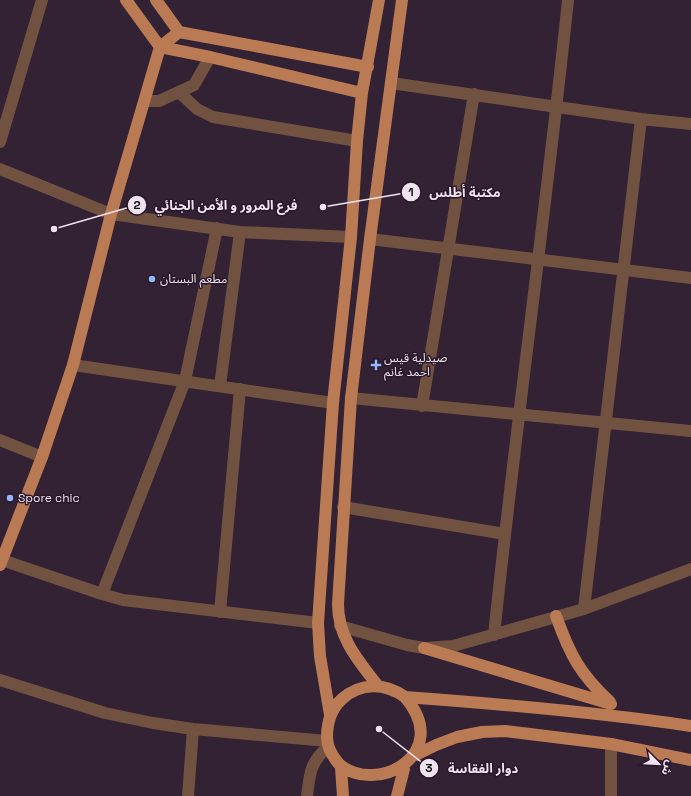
<svg xmlns="http://www.w3.org/2000/svg" width="691" height="796" font-family="'Space Grotesk','Noto Sans Arabic',sans-serif">
  <style>
    .lines { fill: none; stroke-linecap: round; stroke-linejoin: round }
    .minor { stroke: #715240; stroke-width: 12 }
    .major { stroke: #ba7a54; stroke-width: 12 }
    .poi-dot { fill: #93b7fd; stroke: #29172a; stroke-width: 1.5 }
    .labels { text-anchor: middle; dominant-baseline: central; stroke-width: 3; stroke-linejoin: round; paint-order: stroke }
    .poi-label { font-size: 12px; fill: #f0e3f0; stroke: #29172a; text-anchor: start }
    .leader { fill: none; stroke: #f0e3f0; stroke-width: 1.5 }
    .callout-dot { fill: #f0e3f0; stroke: #29172a; stroke-width: 1.5 }
    .mark-label { font-size: 12px; text-anchor: middle; font-weight: bold; fill: #111 }
    .callout-label { font-size: 13px; text-anchor: middle; font-weight: bold; fill: #f0e3f0; stroke: #29172a; stroke-width: 3; stroke-linejoin: round; paint-order: stroke }
  </style>
  <rect width="100%" height="100%" fill="#332134"/>
  <g class="lines">
    <path class="minor" d="M391,83L641,119L691,124
      M180,93L197,109L213,117L357,141
      M145,101H159L194,85L210,57
      M0,142L42,0
      M0,169L111,214L240,232L351,237
      M370,239L691,278
      M73,365L333,403
      M220,386L240,232
      M351,398L691,431
      M422,406L474,94
      M0,440L42,457
      M343,507L505,534
      M2,560L102,594L123,600L318,623
      M102,594L185,381L217,228
      M584,609L641,119
      M220,612L240,389
      M340,626L407,645L424,648L453,646L584,609L691,569
      M494,635C516,423 546,212 568,0
      M0,680L105,713L153,723L193,729L327,741
      M188,796L193,729
      M307,796C310,773 310,762 328,747
      M611,796V744"/>
    <path class="major" d="M126,0L160,47L210,57L362,93
      M156,0L179,32L368,67
      M0,565L42,457L73,365L111,214L160,47L179,32
      M556,616C570,655 580,674 610,702
      M424,648L611,704
      M378,686C358,660 338,638 338,604L351,398L370,239L402,0
      M405,697C454,754 376,796 339,764C332,756 327,747 327,737C327,723 331,709 342,699C361,682 385,683 405,697C501,704 596,712 691,726
      M330,715L320,656L318,623L333,403L351,237L357,141L362,93L379,0
      M416,755L436,745L457,737L482,732L505,731L611,744L691,760
      M341,768L343,796
      M397,796L404,769"/>
  </g>
  <g class="poi-dot">
    <circle cx="152" cy="279" r="4"/>
    <path d="M374 359h4v4h4v4h-4v4h-4v-4h-4v-4h4z"/>
    <circle cx="10" cy="498" r="4"/>
  </g>
  <g class="labels">
    <g class="poi-label">
      <text x="160" y="279">مطعم البستان</text>
      <text x="384" y="358">صيدلية قيس<tspan x="384" dy="14">احمد غانم</tspan></text>
      <text x="18" y="498">Spore chic</text>
    </g>
  </g>
  <path class="leader" d="M323 207L411 192M54 229L137 205M379 729L429 768"/>
  <g class="callout-dot">
    <circle cx="323" cy="207" r="4"/>
    <circle cx="54" cy="229" r="4"/>
    <circle cx="379" cy="729" r="4"/>
    <circle cx="411" cy="192" r="10"/>
    <circle cx="137" cy="205" r="10"/>
    <circle cx="429" cy="768" r="10"/>
  </g>
  <g class="mark-label">
    <text x="411" y="196">1</text>
    <text x="137" y="209">2</text>
    <text x="429" y="772">3</text>
  </g>
  <g class="callout-label">
    <text x="465" y="197">مكتبة أطلس</text>
    <text x="226" y="210">فرع المرور و الأمن الجنائي</text>
    <text x="483" y="773">دوار الفقاسة</text>
  </g>
  <g transform="translate(659 764) rotate(114)" stroke="#29172a" stroke-width="3" paint-order="stroke">
  <path d="M0-3L7 15L0 10L-7 15Z" fill="#f0e3f0"/>
  <text y="-6" font-size="11" font-weight="bold" text-anchor="middle" fill="#f0e3f0">ش</text>
  </g>
</svg>
